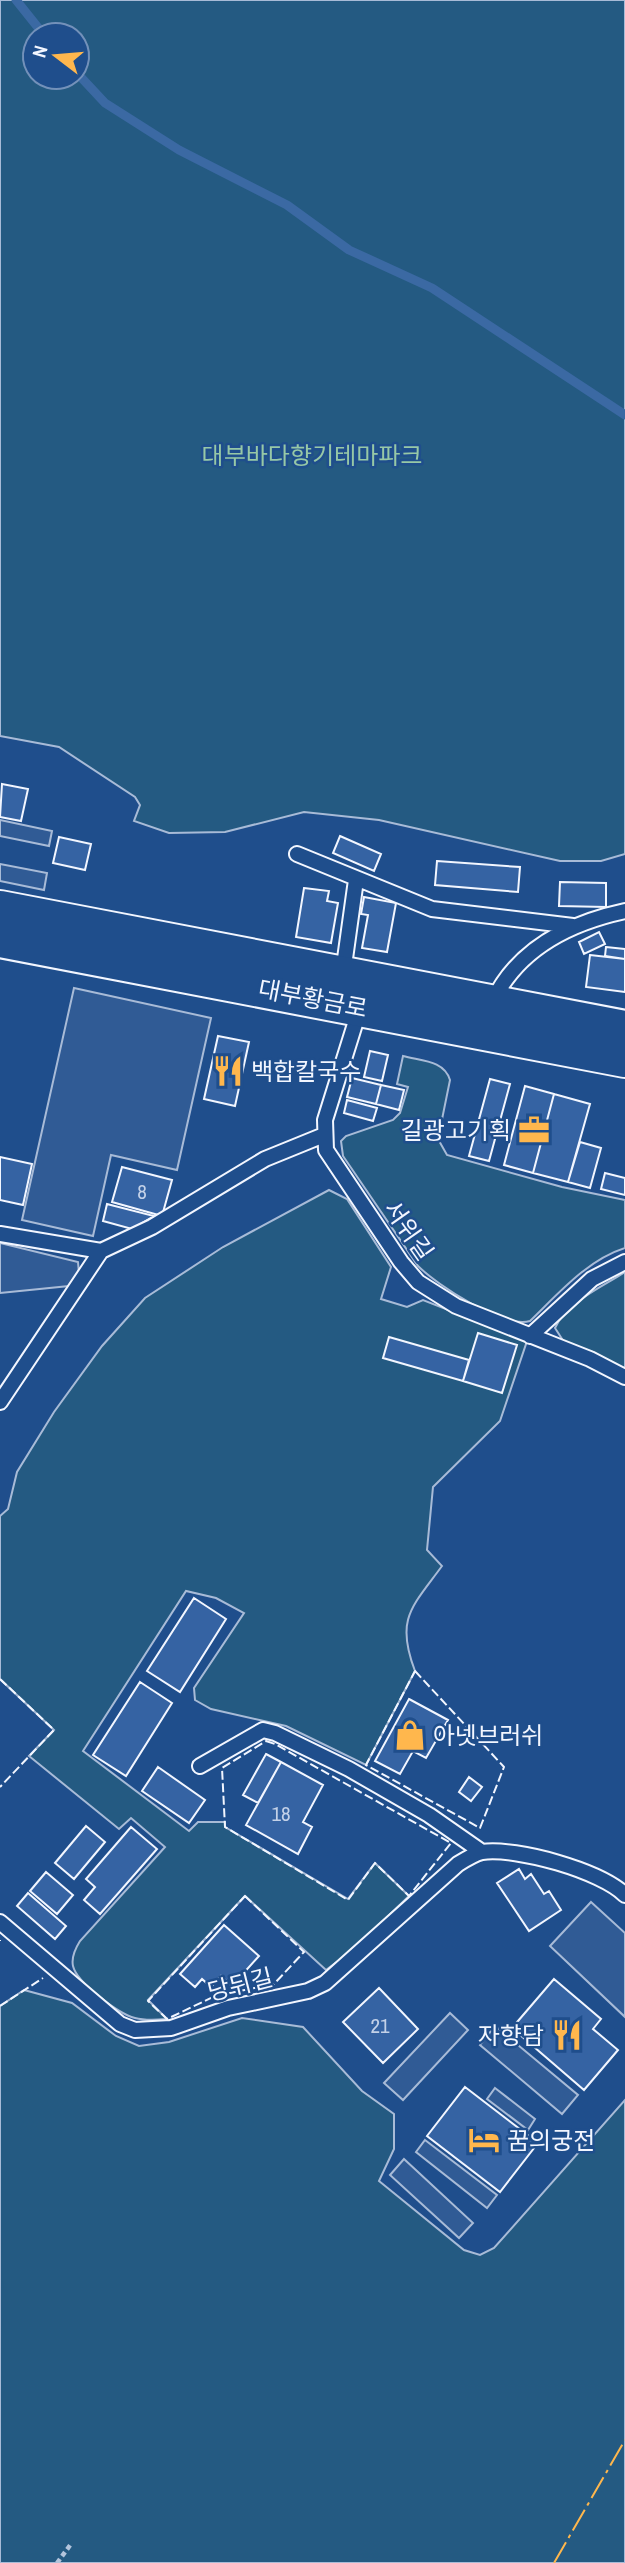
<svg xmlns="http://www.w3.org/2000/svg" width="625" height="2563" font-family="'Archivo Narrow','Noto Sans KR',sans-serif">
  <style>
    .green { fill: #245a82; stroke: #a8bbd7; stroke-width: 2; fill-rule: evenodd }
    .parking { fill: #305b95; stroke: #a8bbd7; stroke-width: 2 }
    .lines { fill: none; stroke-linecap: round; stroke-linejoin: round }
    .stream { stroke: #3b69a3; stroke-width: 9 }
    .building { fill: #3563a3; stroke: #f2f6ff; stroke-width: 2 }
    .lane-casing { stroke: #f2f6ff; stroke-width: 18 }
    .secondary-casing { stroke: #f2f6ff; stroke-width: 42 }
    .path { stroke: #b3c4dc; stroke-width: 4.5; stroke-dasharray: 5 3.5; stroke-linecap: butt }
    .lane { stroke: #1f4e8c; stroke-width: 14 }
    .secondary { stroke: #1f4e8c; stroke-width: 38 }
    .fence { stroke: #f2f6ff; stroke-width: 2; stroke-dasharray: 9 3.5; stroke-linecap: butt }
    .power { stroke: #ffb74d; stroke-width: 2; stroke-dasharray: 24 5 3.5 5; stroke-linecap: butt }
    .labels { text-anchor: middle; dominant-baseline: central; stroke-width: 5; stroke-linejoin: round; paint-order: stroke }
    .number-label { font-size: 21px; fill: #c3d1e8 }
    .park-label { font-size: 24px; fill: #97c8a6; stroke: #1f4e8c }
    .street-label { font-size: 24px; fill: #f2f6ff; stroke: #1f4e8c }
    .poi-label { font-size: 24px; fill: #f2f6ff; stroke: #1f4e8c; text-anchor: start }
  </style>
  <rect width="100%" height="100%" fill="#1f4e8c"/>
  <path class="green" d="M0,0H625V854L601,861H560L379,820L304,812L225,832L169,833L134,821L140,805L135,797L59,747L0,736ZM35,35H77V77H35Z
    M403,1056C421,1061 444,1060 450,1080L438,1139L447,1155L562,1187L625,1200V1248C587,1260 558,1294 530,1321C504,1329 437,1285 418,1266L343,1156L341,1141L346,1136L393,1120L400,1113L408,1087L397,1084Z
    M329,1190L347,1199L391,1267L381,1299L407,1307L423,1300L527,1341L500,1421L433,1487L427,1550L442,1566C412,1607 395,1619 415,1671L366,1765L286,1726L211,1709L195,1700L194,1688L244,1613L216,1598L186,1591L83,1751L189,1831L198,1822H225V1827L348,1899L375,1863L409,1896L354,1949L326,1970L245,1896L148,2000L167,2019C156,2020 146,2021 135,2018C119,2014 77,1983 73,1966C71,1957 75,1949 80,1941L165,1847L131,1818L119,1829L29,1756L54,1730L0,1679V1516L8,1509L17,1472L54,1412L102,1346L145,1298L223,1247Z
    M625,1272V1371L564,1342L555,1328C567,1302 602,1287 625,1272Z
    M24,1990L72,2003L116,2036L139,2046L169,2042L242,2018L303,2027L362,2091L394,2114V2149L379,2181L464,2250L480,2255L494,2248L625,2100V2563H0V2006Z"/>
  <path class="parking" d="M0,820L52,831L49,846L0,836Z
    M0,864L47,873L44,890L0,881Z
    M74,988L211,1018L177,1170L111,1155L93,1236L22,1220Z
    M0,1243L78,1262L79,1274L69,1286L0,1293Z
    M591,1902L625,1933V2017L550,1946Z
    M450,2013L468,2030L403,2100L384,2083Z
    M495,2026L578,2095L562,2114L480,2045Z
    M495,2088L535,2119L528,2130L487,2099Z
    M425,2140L497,2195L487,2208L416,2152Z
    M404,2159L473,2223L459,2238L390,2175Z"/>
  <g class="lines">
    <path class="stream" d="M16,0L44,35
      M77,73L105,103L179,150L287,205L349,250L432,288L625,415"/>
  </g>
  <path class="building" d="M2,784L28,789L21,821L0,817Z
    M340,836L381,854L374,871L333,853Z
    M59,837L91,844L85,870L53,863Z
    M437,861L520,867L518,892L435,885Z
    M560,882L606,883V907L559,906Z
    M304,888L329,891L327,901L338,903L331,943L296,937Z
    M364,897L396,903L387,952L362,948L368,915L361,914Z
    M599,932L605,944L584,954L579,942Z
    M606,947L625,949V959L605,956Z
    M590,955L625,959V992L586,987Z
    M218,1036L249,1042L235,1106L204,1099Z
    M370,1051L388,1055L382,1081L364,1077Z
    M352,1078L381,1085L376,1104L347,1097Z
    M490,1079L510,1084L489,1161L469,1156Z
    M381,1085L404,1090L399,1110L376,1104Z
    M525,1086L554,1094L533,1173L504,1165Z
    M554,1094L590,1104L568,1182L533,1173Z
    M347,1100L377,1108L373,1121L344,1113Z
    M580,1142L601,1148L590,1188L568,1182Z
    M0,1157L32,1164L23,1205L0,1200Z
    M122,1167L172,1180L162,1216L112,1202Z
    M605,1173L625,1178V1195L601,1189Z
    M107,1204L154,1216L132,1229L103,1221Z
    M478,1333L517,1345L502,1393L463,1381Z
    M389,1337L469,1360L463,1381L383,1358Z
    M194,1598L226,1619L180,1692L147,1671Z
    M140,1682L172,1703L126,1776L93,1755Z
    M409,1699L448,1720L426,1758L413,1751L400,1774L375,1761Z
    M266,1754L281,1762L258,1803L243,1795Z
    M281,1762L323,1785L303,1822L312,1827L298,1854L246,1825Z
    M158,1767L205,1800L189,1823L142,1791Z
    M469,1777L482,1787L471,1801L459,1792Z
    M86,1826L105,1842L74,1879L55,1863Z
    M131,1827L157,1849L100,1914L84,1900L95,1887L86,1879Z
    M519,1869L525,1879L531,1874L544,1894L549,1891L561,1910L529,1931L497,1883Z
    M46,1872L73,1895L57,1914L30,1891Z
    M28,1893L66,1926L55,1939L17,1906Z
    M224,1925L259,1956L232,1986L221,1976L211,1987L202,1979L195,1987L180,1974Z
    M554,1979L601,2019L593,2029L618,2050L584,2090L512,2028Z
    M379,1988L418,2029L383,2063L343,2022Z
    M465,2087L538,2143L500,2192L427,2136Z"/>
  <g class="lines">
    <defs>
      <path id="lane" d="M297,854L432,909L573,926
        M343,973L356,880
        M492,1003C517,949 569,923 625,911
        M360,1008L325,1120L326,1150L401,1262L418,1282L456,1306L590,1359L625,1377
        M0,1234L101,1251L152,1227L265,1159L324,1135
        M530,1336L592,1279L625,1262
        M0,1402L101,1251
        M200,1766L263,1730L275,1733L349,1769L429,1815L482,1852
        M0,1922L120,2024L135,2030L171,2028L228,2008L308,1991L325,1983L458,1864C466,1859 474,1854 482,1852C517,1847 601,1871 625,1895"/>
      <path id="secondary" d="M0,910L625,1030
        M0,938L625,1058"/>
    </defs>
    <use href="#lane" class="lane-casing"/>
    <use href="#secondary" class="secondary-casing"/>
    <path class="path" d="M57,2563L71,2544"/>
    <use href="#lane" class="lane"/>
    <use href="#secondary" class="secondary"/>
    <path class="fence" d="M415,1671L504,1767L480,1828L366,1765Z
      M0,1679L54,1730L0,1787
      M266,1741L275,1744L451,1843L409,1896L375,1863L348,1900L225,1827L222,1768Z
      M245,1896L304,1952L274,1984L215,1996L167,2019L148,2001Z
      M0,1941V1940
      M0,2006L43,1978"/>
    <path class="power" d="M554,2563L625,2440"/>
  </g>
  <defs>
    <symbol id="restaurant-bare" viewBox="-9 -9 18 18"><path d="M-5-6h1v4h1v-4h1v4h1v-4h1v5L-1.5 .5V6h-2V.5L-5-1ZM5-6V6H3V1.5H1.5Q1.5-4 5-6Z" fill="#ffb74d" stroke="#1f4e8c" stroke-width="2.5" paint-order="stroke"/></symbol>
    <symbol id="office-bare" viewBox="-9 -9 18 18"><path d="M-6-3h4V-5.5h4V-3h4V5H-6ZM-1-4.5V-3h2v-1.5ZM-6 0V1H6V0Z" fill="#ffb74d" stroke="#1f4e8c" stroke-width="2.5" paint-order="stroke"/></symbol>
    <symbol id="shop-bare" viewBox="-9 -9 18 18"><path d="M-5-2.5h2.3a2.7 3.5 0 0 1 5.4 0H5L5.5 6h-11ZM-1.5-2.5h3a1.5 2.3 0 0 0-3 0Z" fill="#ffb74d" stroke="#1f4e8c" stroke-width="2.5" paint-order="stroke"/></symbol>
    <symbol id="hotel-bare" viewBox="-9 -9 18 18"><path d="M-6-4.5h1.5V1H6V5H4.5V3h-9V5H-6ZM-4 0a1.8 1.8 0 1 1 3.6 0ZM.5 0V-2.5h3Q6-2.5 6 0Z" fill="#ffb74d" stroke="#1f4e8c" stroke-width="2.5" paint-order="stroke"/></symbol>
  </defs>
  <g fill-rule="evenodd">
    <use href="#restaurant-bare" x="206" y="1049" width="44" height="44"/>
    <use href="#office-bare" x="512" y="1108" width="44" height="44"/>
    <use href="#shop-bare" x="388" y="1713" width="44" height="44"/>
    <use href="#restaurant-bare" x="545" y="2013" width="44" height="44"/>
    <use href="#hotel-bare" x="462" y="2118" width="44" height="44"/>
  </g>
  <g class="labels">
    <g class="number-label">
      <text x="142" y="1191">8</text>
      <text x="281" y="1813">18</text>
      <text x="380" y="2025">21</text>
    </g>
    <g class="park-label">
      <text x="312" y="455">대부바다향기테마파크</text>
    </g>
    <g class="street-label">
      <text transform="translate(313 998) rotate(11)">대부황금로</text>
      <text transform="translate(409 1230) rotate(55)">서위길</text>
      <text transform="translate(240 1984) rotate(-14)">당뒤길</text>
    </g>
    <g class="poi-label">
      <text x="251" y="1071">백합칼국수</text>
      <text x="511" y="1130" text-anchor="end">길광고기획</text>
      <text x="433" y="1735">아넷브러쉬</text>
      <text x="544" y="2035" text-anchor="end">자향담</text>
      <text x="507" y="2140">꿈의궁전</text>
    </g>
  </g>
  <g transform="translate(56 56) rotate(286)"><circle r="33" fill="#1f4e8c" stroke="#7391ba" stroke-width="2"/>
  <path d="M0-5L12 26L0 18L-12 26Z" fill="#ffb74d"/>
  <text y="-10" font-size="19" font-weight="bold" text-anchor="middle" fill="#f2f6ff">N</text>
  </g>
</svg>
